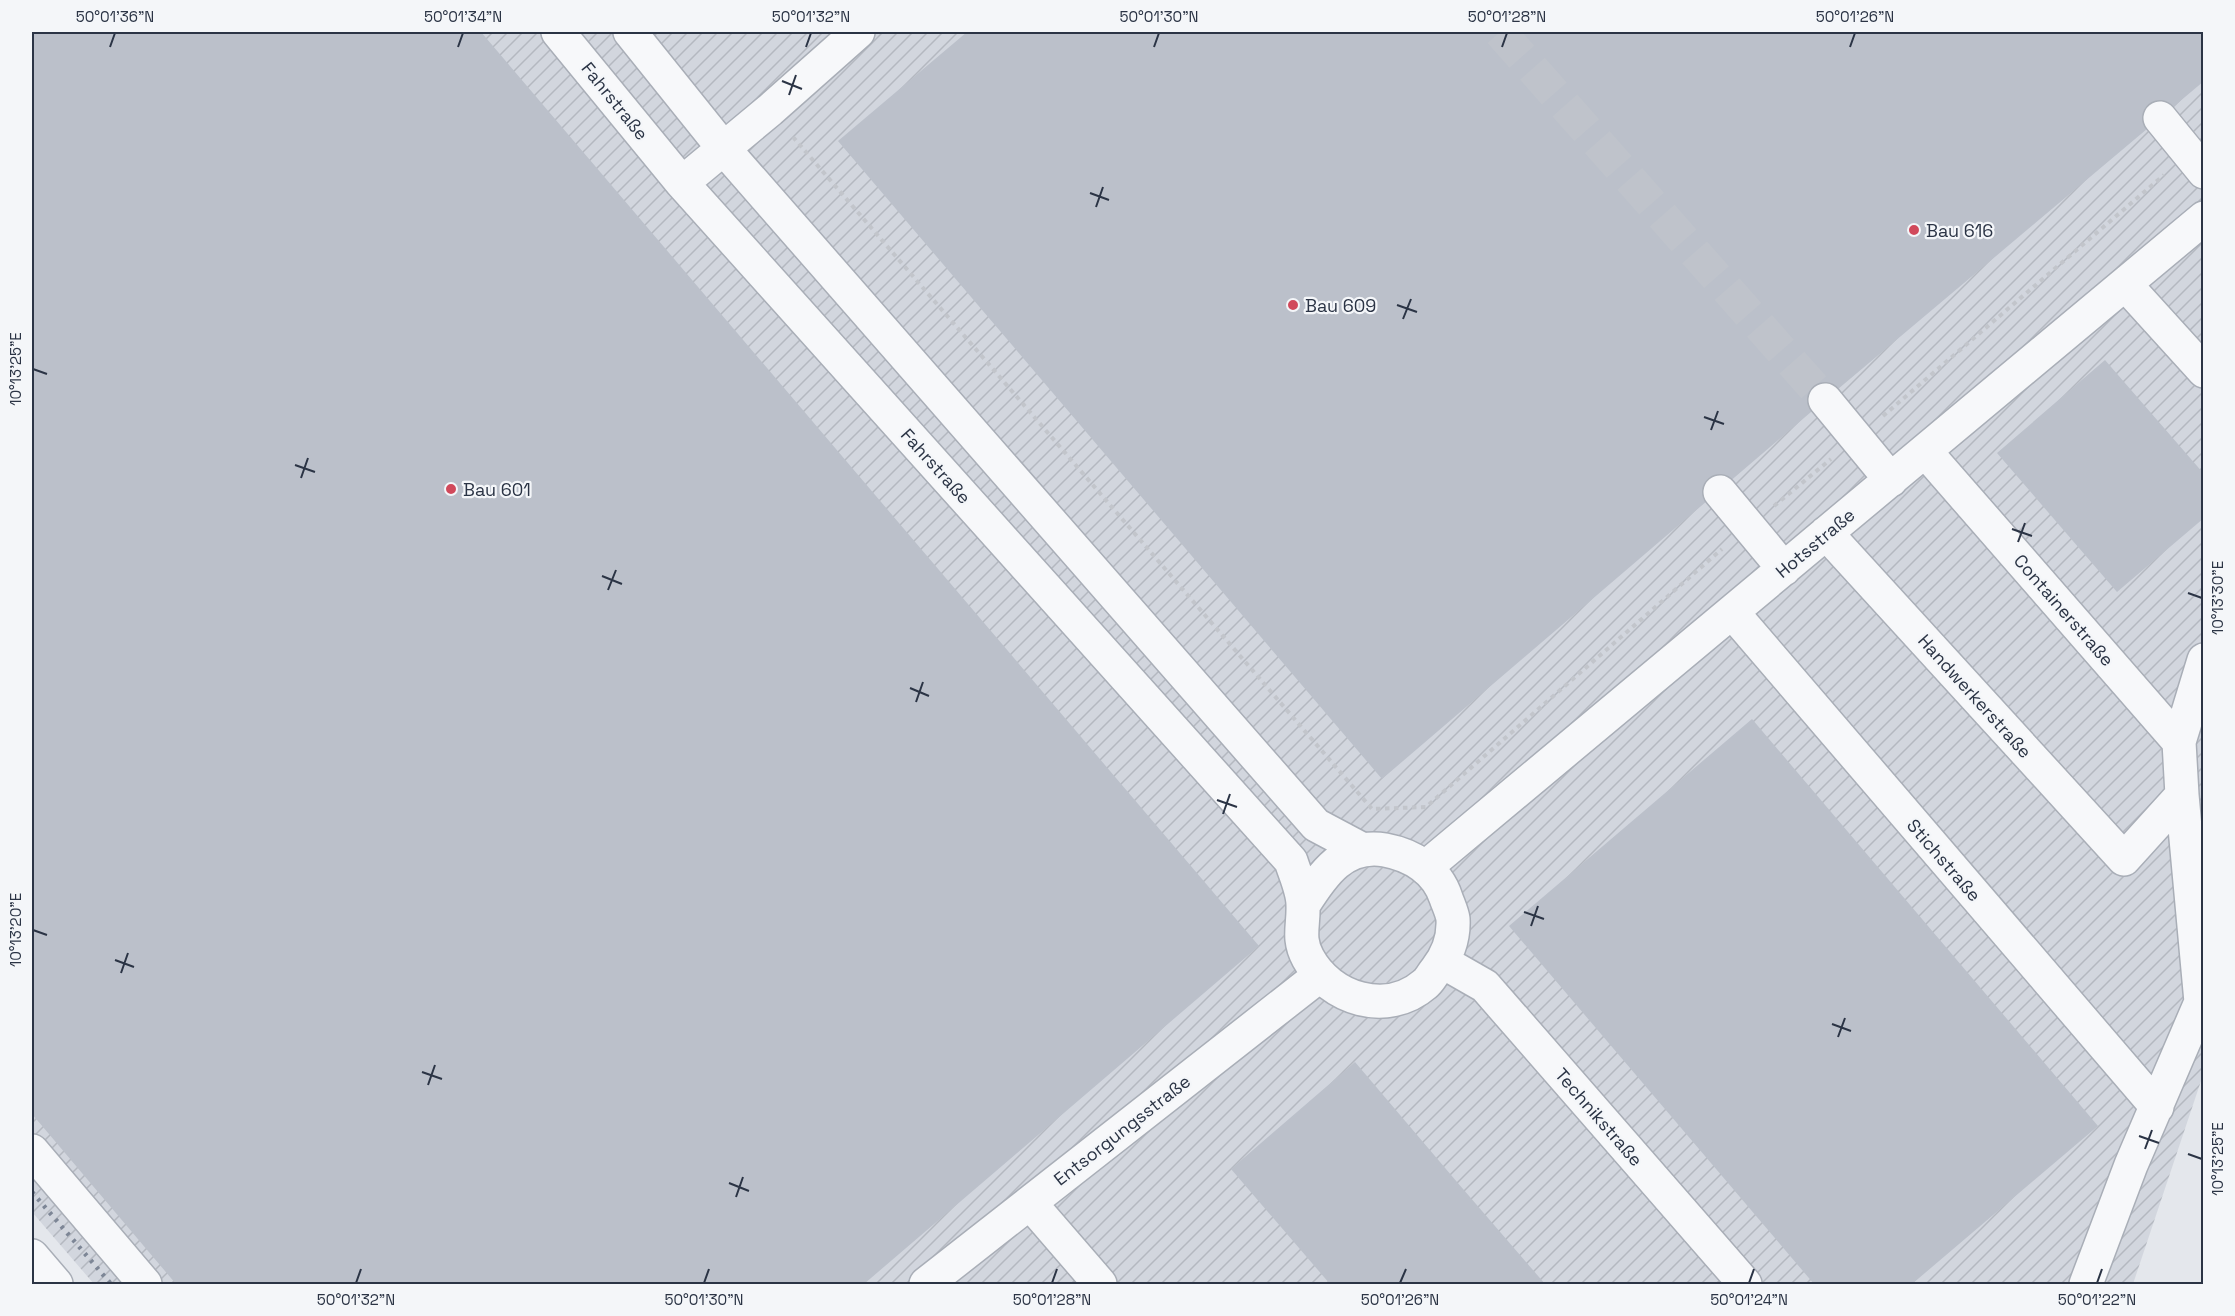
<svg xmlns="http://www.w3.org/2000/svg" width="2235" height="1316" font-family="'Space Grotesk',sans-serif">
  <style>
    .industrial { fill: url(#industrial-furrows) }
    .building { fill: #bbc0ca }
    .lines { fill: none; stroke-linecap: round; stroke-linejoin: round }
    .minor-tunnel { stroke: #bfc3cb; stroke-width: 33; stroke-dasharray: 33 16; stroke-linecap: butt }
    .minor-casing { stroke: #a9aeb7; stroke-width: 36 }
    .path { stroke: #c2c5cb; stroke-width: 4; stroke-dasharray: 4.5 4.5; stroke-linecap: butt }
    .minor { stroke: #f7f8fa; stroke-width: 33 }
    .rail { stroke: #7d8696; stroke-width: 4.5; stroke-dasharray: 3 6; stroke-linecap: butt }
    .ticks { fill: none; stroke: #2b3445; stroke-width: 2 }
    .poi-dot { fill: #d1495b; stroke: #f4f6f9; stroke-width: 2 }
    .labels { text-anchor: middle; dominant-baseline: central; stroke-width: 4.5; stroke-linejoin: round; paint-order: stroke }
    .street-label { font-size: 18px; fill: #2b3445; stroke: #f4f6f9 }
    .poi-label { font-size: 18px; fill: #2b3445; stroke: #f4f6f9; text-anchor: start }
    .neatline { fill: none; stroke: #2b3445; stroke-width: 2 }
    .ticks-label { font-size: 15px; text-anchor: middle; fill: #2b3445 }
  </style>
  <defs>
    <pattern id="industrial-furrows" width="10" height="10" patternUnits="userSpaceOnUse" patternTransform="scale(1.5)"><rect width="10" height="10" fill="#d2d6de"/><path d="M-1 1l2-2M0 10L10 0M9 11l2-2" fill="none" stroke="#b4b8c0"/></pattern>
  </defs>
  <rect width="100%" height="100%" fill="#e4e7ec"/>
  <path class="industrial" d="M32,32H2203V1075L2133,1284H94L32,1212Z"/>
  <path class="building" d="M32,32H481L1259,946L864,1284H176L32,1114Z
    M967,32H2204V81L1825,400L1382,779L838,141Z
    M2105,360L2204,474V518L2117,592L1997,453Z
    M1752,719L2098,1126L1912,1284H1814L1509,926Z
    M1355,1062L1457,1182L1545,1284H1330L1231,1169Z"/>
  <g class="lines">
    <path class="minor-tunnel" d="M1500,32L1825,400"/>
    <defs>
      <path id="minor" d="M558,32L682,183L1291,861C1295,874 1303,891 1303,905C1304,925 1297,938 1308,958C1330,999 1387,1017 1425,984C1429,981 1432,975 1436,970C1447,956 1454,938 1453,919C1452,912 1448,904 1446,898C1437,870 1412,855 1385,850C1344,843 1323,874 1304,904
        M630,32L724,149L1316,825L1363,850
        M2160,118L2204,172
        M682,183L770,110L858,32
        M2125,284L2204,371
        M1825,400L1891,480
        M1925,451L2179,742
        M1720,492L1784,569
        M1826,533L2124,859L2182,795
        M1732,612L2157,1107
        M1426,867L2204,218
        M1443,962L1485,986L1745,1284
        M32,1151L145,1284
        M1030,1203L1100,1284
        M32,1256L56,1284
        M926,1284L1319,976
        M2086,1284L2131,1165L2201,1002L2182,795L2179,742L2204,660"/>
    </defs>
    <use href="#minor" class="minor-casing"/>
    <path class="path" d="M793,137L1372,809L1426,807L1722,549
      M1883,416L2164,175
      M1774,506L1831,459"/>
    <use href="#minor" class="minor"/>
    <path class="rail" d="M32,1192L111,1284"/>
  </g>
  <path class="ticks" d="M110,47L115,33M458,47L463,33M806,47L811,33M1154,47L1159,33M1502,47L1507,33M1850,47L1855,33M782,81L802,89M789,95L796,75M1090,193L1109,200M1096,207L1103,187M1397,305L1417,312M1403,319L1411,299M33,369L47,374M1704,417L1724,424M1711,430L1718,411M295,465L315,472M301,478L308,458M2012,529L2032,536M2018,542L2025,523M602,576L622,584M608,590L616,570M2188,593L2202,598M910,688L929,696M916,702L923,682M1217,800L1237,807M1223,814L1230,794M1524,912L1544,919M1531,926L1538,906M33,930L47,935M115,960L134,967M121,973L128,953M1832,1024L1851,1031M1838,1037L1845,1018M422,1072L442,1079M428,1085L435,1065M2139,1136L2159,1143M2145,1149L2152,1130M2188,1154L2202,1159M729,1183L749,1191M736,1197L743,1177M356,1283L361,1269M704,1283L709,1269M1052,1283L1057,1269M1400,1283L1406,1269M1749,1283L1754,1269M2097,1283L2102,1269"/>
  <g class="poi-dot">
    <circle cx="1914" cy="230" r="6"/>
    <circle cx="1293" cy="305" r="6"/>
    <circle cx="451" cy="489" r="6"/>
  </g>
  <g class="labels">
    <g class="street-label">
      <text transform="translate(615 101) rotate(51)">Fahrstraße</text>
      <text transform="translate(936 466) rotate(48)">Fahrstraße</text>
      <text transform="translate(1815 543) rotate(-40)">Hotsstraße</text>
      <text transform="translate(2064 610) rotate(49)">Containerstraße</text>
      <text transform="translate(1975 696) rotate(48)">Handwerkerstraße</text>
      <text transform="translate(1944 860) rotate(49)">Stichstraße</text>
      <text transform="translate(1599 1117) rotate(49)">Technikstraße</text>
      <text transform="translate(1122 1130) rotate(-38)">Entsorgungsstraße</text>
    </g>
    <g class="poi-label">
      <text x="1926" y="230">Bau 616</text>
      <text x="1305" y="305">Bau 609</text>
      <text x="463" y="489">Bau 601</text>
    </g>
  </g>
  <rect width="2235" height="1316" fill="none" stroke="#f4f6f9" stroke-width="66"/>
  <rect x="33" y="33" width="2169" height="1250" class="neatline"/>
  <g class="ticks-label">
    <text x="115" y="22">50°01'36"N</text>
    <text x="463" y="22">50°01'34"N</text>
    <text x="811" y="22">50°01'32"N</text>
    <text x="1159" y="22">50°01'30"N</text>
    <text x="1507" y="22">50°01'28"N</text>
    <text x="1855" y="22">50°01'26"N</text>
    <text transform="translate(16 369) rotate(-90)" y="5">10°13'25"E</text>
    <text transform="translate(2218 598) rotate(-90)" y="5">10°13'30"E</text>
    <text transform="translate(16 930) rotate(-90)" y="5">10°13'20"E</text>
    <text transform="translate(2218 1159) rotate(-90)" y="5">10°13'25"E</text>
    <text x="356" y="1305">50°01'32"N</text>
    <text x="704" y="1305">50°01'30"N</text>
    <text x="1052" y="1305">50°01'28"N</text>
    <text x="1400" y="1305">50°01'26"N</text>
    <text x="1749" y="1305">50°01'24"N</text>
    <text x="2097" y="1305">50°01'22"N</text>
  </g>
</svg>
